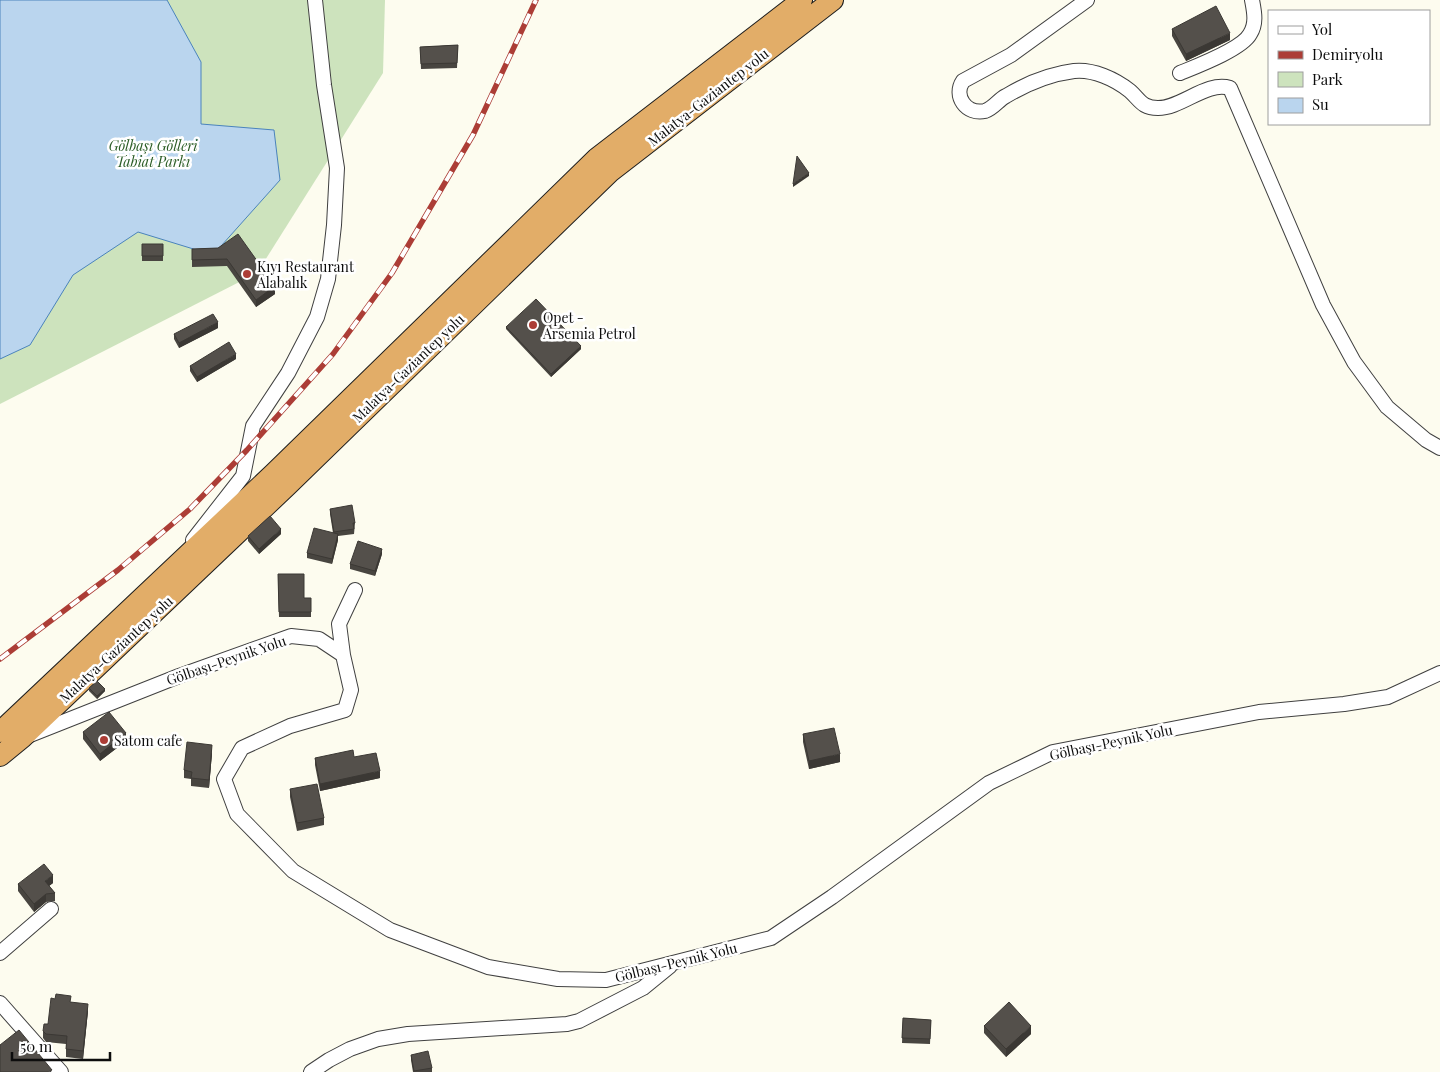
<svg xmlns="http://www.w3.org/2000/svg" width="1440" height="1072" font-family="'Playfair Display',serif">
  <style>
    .green { fill: #cde3bd }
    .water { fill: #bad5ee; stroke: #4a83bc }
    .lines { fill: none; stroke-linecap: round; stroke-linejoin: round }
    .minor-casing { stroke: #404040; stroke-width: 16 }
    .highway-casing { stroke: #1e1e1e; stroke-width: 22 }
    .minor { stroke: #fff; stroke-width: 14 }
    .highway { stroke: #e2ad68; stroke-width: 20 }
    .rail-casing { stroke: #ac3d36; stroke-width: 5.5 }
    .rail { stroke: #fff; stroke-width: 4; stroke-dasharray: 11; stroke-linecap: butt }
    .wall { fill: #484540 }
    .shaded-wall { fill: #3b3834 }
    .building { fill: #54504b; stroke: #3b3834 }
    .poi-dot { fill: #ac3d36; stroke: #fff; stroke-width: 2 }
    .labels { text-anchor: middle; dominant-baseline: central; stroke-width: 5; stroke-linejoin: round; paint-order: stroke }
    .street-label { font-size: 14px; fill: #0d0d0d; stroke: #fff }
    .park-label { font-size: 14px; font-style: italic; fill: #2b5d26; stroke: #fff }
    .poi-label { font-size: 14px; fill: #0d0d0d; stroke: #fff; text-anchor: start }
  </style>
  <rect width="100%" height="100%" fill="#fdfcef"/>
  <path class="green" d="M0,0H385L383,73L257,273L0,404Z"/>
  <path class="water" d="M0,0H167L201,62V124L274,130L280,180L213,255L138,232L73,275L30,345L0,359Z"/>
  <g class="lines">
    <defs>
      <path id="minor" d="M1087,0L1011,55L963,81C953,96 966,115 985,111C994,108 998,100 1006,96C1026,84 1050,74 1074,71C1093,69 1115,79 1130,91C1140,100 1142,108 1158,108C1182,108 1206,81 1230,88L1323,305L1354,362L1387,407L1426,440L1440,448
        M1180,73C1197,66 1242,49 1250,34C1257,23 1254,11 1252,0
        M193,540L243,476L253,426L288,373L317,317L328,279L334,225L337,168L324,85L315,0
        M343,655L339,624L355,590
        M30,735L179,676L291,636L319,639L343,655L351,690L345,710L290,726L242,748L224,779L237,814L293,871L390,930L488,967L558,979L606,980L771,938L832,897L989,783L1053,752L1259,712L1344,704L1388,697L1440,673
        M0,953L51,909
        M0,1003L61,1072
        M311,1072L329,1060L350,1049L378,1039L408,1034L567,1024L579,1021L643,988L670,966"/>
      <path id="highway" d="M0,732L274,473L597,158L802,0
        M0,756L22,738L287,486L610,172L833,0"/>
    </defs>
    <use href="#minor" class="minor-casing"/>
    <use href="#highway" class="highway-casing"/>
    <use href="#minor" class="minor"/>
    <use href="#highway" class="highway"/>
    <defs>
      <path id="rail" d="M0,659L118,570L190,509L247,450L333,354L392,273L473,135L536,0"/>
    </defs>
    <use href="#rail" class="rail-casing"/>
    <use href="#rail" class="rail"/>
  </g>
  <path class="wall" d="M1172,29L1230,40L1186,61L1172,36Z
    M458,45L457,68L421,69L420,47Z
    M142,244H163V261H142Z
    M218,248L275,294L256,307L227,266L192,267V249Z
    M506,327L581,349L551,377L506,329Z
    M218,328L179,348L174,339V334Z
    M236,359L197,382L190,371V366Z
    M330,509L355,523L354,534L338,536V540L332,564L307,558V553L333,533L330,514Z
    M281,534L259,554L248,541V536Z
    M382,554L375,576L350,569V564Z
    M278,574L304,598H311V617H279Z
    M89,688L105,691L97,699L89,691Z
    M83,732L126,741L100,761L83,739Z
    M803,734L840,762L809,769L803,742Z
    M212,753L209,788L191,786V779L184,778V770Z
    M354,757L380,778L320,791L315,765V758Z
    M290,789L324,818V825L297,831L290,797Z
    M53,883L49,886L55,893V901L46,902L34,912L18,891V884Z
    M71,1002L88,1011L83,1059L66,1057V1044L46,1042L43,1038V1031L48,1024Z
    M903,1018L931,1020L930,1044L902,1043Z
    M984,1026L1031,1034L1006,1057L984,1033Z
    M411,1055L432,1068V1072H413L411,1060Z"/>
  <path class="shaded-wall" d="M1230,33V40L1186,61V54Z
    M809,173V176L793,187V184Z
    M275,286V294L256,307V300Z
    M218,322V328L179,348V343Z
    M581,346V349L551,377V374Z
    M236,354V359L197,382V377Z
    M281,529V534L259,554V549Z
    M338,534V540L332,564V559Z
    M382,549V554L375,576V571Z
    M105,689V691L97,699V696Z
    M126,733V741L100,761V754Z
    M212,745V753L209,788V780Z
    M840,754V762L809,769V761Z
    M380,771V778L320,791V784Z
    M53,875V883L45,889V881Z
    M46,894V902L34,912V904Z
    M88,1004V1011L83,1059V1051Z
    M1031,1026V1034L1006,1057V1049Z"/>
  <path class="building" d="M1216,6L1230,33L1186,54L1172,29Z
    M458,45L457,63L421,64L420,47Z
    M797,156L809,173L793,184Z
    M238,234L275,286L256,300L227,259L192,260V249L218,248Z
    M142,244H163V256H142Z
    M536,299L581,346L551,374L506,327Z
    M213,314L218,322L179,343L174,334Z
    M229,342L236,354L197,377L190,366Z
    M352,505L355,523H353L354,529L334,532L330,509Z
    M270,516L281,529L259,549L248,536Z
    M314,528L338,534L332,559L307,553Z
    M358,541L382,549L375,571L350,564Z
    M278,574H304V598H311V612H279Z
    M97,681L105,689L97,696L89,688Z
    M109,712L126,733L100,754L83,732Z
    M834,728L840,754L809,761L803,734Z
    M187,742L212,745L209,780L191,778L192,772L184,770Z
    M353,750L354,757L376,753L380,771L320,784L315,758Z
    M317,784L324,818L297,823L290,789Z
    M44,864L53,875L45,881L55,893L46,894L34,904L18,884Z
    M56,994L71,996L70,1002L88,1004L83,1051L66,1049L67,1036L46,1034L43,1031L44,1024H48L51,998L55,999Z
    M1009,1002L1031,1026L1006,1049L984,1026Z
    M903,1018L931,1020L930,1039L902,1038Z
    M19,1030L52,1070L48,1072H0V1045Z
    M428,1051L432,1068L414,1071L411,1055Z"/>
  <g class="poi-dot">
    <circle cx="247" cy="274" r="5"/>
    <circle cx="533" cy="325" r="5"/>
    <circle cx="104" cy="740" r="5"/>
  </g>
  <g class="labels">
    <g class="street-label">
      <text transform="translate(708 97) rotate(-38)">Malatya-Gaziantep yolu</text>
      <text transform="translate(408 368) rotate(-44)">Malatya-Gaziantep yolu</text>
      <text transform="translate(116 649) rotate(-43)">Malatya-Gaziantep yolu</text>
      <text transform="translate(226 660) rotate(-19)">Gölbaşı-Peynik Yolu</text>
      <text transform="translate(1111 742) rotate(-12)">Gölbaşı-Peynik Yolu</text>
      <text transform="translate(676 962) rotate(-14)">Gölbaşı-Peynik Yolu</text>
    </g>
    <g class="park-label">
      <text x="153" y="145">Gölbaşı Gölleri<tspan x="153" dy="16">Tabiat Parkı</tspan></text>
    </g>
    <g class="poi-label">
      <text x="257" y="266">Kıyı Restaurant<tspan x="257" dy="16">Alabalık</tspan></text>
      <text x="543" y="317">Opet -<tspan x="543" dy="16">Arsemia Petrol</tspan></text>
      <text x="114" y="740">Satom cafe</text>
    </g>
  </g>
  <rect x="1268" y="10" width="162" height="115" fill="#ffffff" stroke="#9e9e9e"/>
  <rect x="1278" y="26" width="25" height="8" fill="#ffffff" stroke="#9e9e9e"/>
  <text x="1312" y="35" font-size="15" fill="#0d0d0d">Yol</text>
  <rect x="1278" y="51" width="25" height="8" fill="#ac3d36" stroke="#9e9e9e"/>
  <text x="1312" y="60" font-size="15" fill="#0d0d0d">Demiryolu</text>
  <rect x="1278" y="72" width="25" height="15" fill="#cde3bd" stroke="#9e9e9e"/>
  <text x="1312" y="85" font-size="15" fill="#0d0d0d">Park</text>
  <rect x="1278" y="98" width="25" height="15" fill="#bad5ee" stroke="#9e9e9e"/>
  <text x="1312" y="110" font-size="15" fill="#0d0d0d">Su</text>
  <path d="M12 1052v8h98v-8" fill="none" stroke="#0d0d0d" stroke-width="2.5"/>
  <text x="20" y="1052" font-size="15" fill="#0d0d0d" stroke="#ffffff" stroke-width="4" paint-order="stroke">50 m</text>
</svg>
